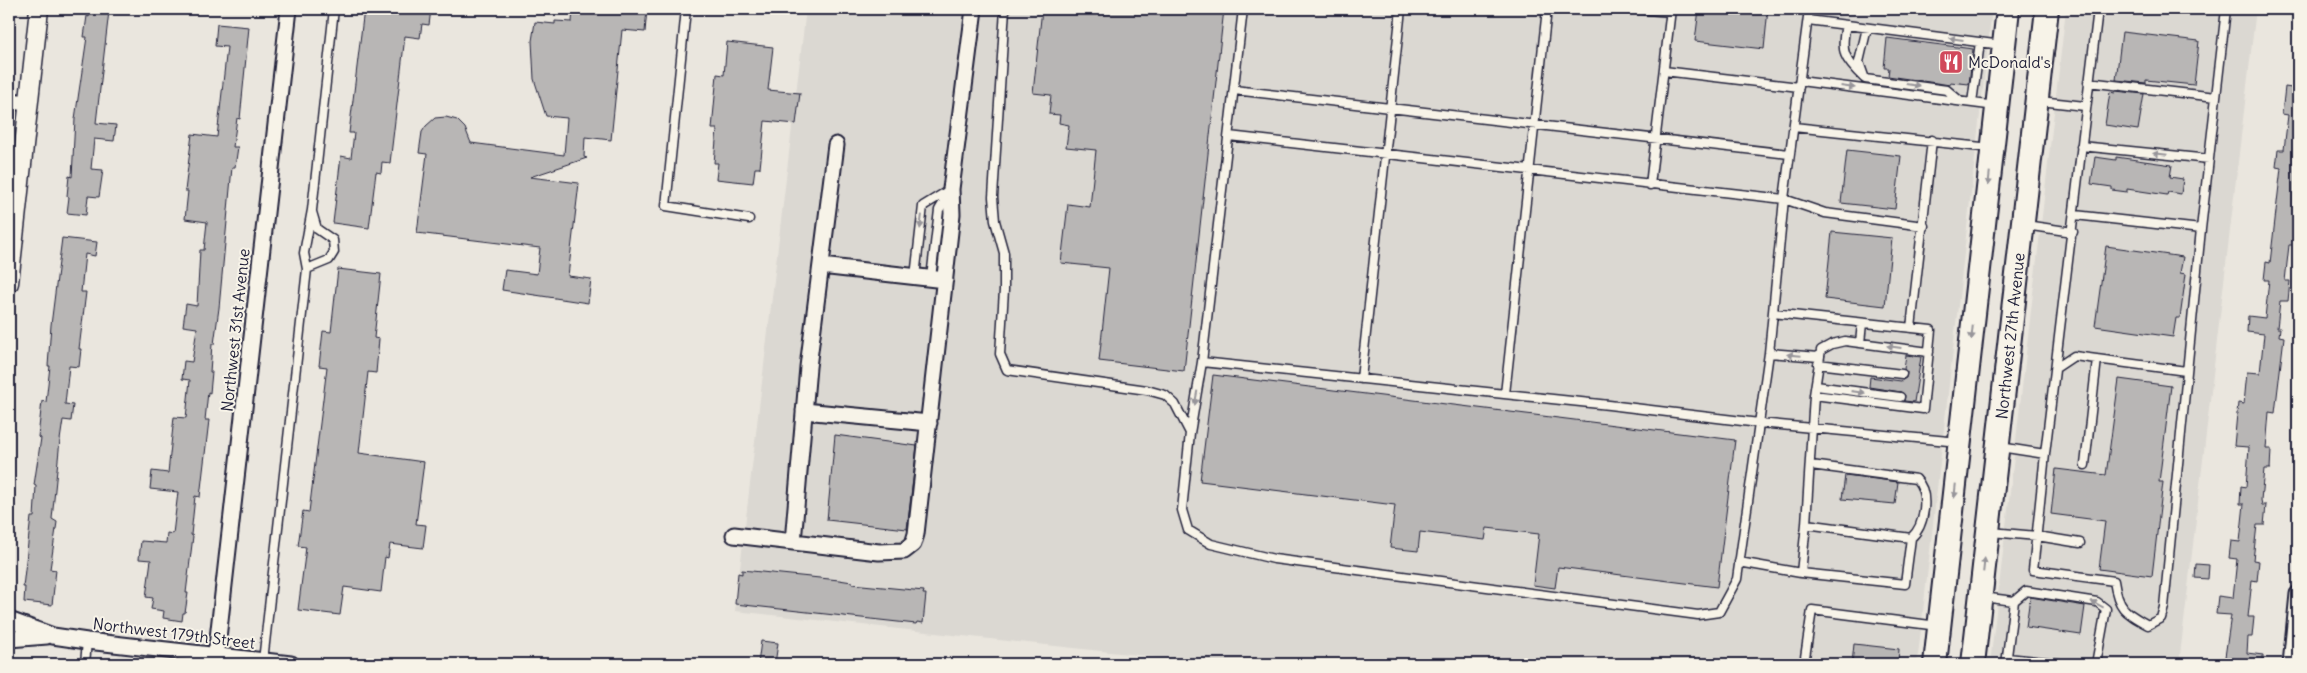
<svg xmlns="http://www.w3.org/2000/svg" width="2307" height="673" font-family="Delius,sans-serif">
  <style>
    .built { fill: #dbd8d2 }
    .building { fill: #b8b6b5; stroke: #22223b }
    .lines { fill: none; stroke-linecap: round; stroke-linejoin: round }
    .service-casing { stroke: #22223b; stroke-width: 11 }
    .minor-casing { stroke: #22223b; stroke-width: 19 }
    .tertiary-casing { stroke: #22223b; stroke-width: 21 }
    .primary-casing { stroke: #22223b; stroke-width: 26 }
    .service { stroke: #f7f3e8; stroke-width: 8 }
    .minor { stroke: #f7f3e8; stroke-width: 15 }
    .tertiary { stroke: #f7f3e8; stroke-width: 18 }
    .primary { stroke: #f7f3e8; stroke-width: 22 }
    .oneway { fill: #97959a }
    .labels { text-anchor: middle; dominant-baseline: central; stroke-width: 4; stroke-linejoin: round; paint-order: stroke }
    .poi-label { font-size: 16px; fill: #22223b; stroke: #f7f3e8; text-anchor: start }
    .street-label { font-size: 16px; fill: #22223b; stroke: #f7f3e8 }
  </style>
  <rect width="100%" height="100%" fill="#eae6de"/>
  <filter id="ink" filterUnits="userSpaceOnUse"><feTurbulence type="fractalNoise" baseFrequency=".02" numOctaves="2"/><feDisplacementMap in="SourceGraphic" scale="10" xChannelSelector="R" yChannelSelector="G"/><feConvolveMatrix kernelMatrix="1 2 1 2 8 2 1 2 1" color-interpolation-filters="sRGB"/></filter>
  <g filter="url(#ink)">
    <path class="built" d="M806,9H1992L1917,664H1219L735,611Z
      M2066,9H2256L2179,664H1990Z"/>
    <path class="building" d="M90,9L109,11L96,123L116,125L114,141L94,139L91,169L103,170L99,197L88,196L86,215L67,213L69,197L67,196L69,176L72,177L75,119L87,37H84L87,16L89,17Z
      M364,9H431L429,25L422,24L420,38L405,36L390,163L382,162L381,173L376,172L369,228L333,223L341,156L351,158L354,133H349Z
      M573,9H647L645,32L622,30L611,140L585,137L584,157L587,158L530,177L579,183L568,276L591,279L588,303L502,290L505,270L537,274L540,248L417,233L427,154L419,153L422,132L426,126L435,118L446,117L457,120L465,128L471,143L564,155L567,118L546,116L534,79L532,41L535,22L555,24V21L572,22Z
      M1042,9H1224L1184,371L1099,361L1109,268L1061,263L1068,204L1090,207L1096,150L1066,147L1069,125L1059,123L1060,115L1049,114L1051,95L1033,93Z
      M1699,9H1768L1764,49L1695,41Z
      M217,24L249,27L240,119L237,118L233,147H238L235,167H232L219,308L214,344H212L210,372H212L210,393L208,392L205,420H209L200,497L195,496L191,535L193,536L186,593H188L185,613H183L182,621L163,618L164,611L151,609L153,598L146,597L151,560L139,559L141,541L166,543L167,533L173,534L178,492L150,489L152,471L168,473L174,417L186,418L190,380L182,379L184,361L192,362L197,328L183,326L186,304L197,306L200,250H204L207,222L185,219L188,191H185L192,134L217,137L227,47L215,46Z
      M2122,32L2199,41L2194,85L2146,80V83L2116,80Z
      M1887,38L1973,49L1969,84L1950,82V85L1888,76L1889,68H1884Z
      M727,42L773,47L768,90L800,93L796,124L765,121L760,168H755L753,183L716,179L718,163H714L717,129H712L717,74L724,75Z
      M2285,87L2298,89V210L2294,245H2289L2285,281H2290L2288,301H2280L2277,328H2280L2279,336L2284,337L2275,413L2269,412L2266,449H2271L2270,469H2264L2261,500L2262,505H2266L2264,525H2257L2253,560L2259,561L2257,581L2252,580L2248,617H2254L2252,637H2248L2247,653L2263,655V664H2224L2231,615L2216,614L2218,596L2233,598L2237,559L2229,558L2231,541L2240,542L2244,504H2240L2241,486L2246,487L2249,447L2234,446L2238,403L2244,404L2247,372L2260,373L2264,334L2247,332L2248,316L2265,318L2269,280H2264L2266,262L2270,263L2281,168L2276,167L2278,150H2284L2288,115L2282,114Z
      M2115,91L2144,94L2138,130L2105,125L2110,92L2115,93Z
      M1847,150L1901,156L1895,209L1841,203Z
      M2095,157L2116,160V157L2172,165L2170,177L2183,179L2181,194L2168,192L2167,195L2127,189V192L2112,190V187L2091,184Z
      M1832,232L1892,238L1885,306L1825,299Z
      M62,238L97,242L95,256L85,254L81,292H86L79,349H81L79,367L69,366L65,404L73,405L71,421L63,420L60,440L52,519L57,522L50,569L56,570L52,605L24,602L25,587H23L31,517H34L36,486L34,485L41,438L38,437L42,401L46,402L50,366H48L51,325Z
      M2106,246L2183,257L2180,273L2186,274L2180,318H2176L2173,337L2095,326Z
      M338,269L381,274L374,338L379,339L376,373L368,372L359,453L424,462L416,524L426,525L423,548L390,544L388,558L385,557L381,592L344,587L340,615L298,610L306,547L298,546L303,511L309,512L327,367L319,366L323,331L331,332Z
      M1906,355L1921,357L1914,402L1904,401L1905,395L1901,392L1869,387L1870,377L1901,381L1906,378L1907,372L1904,369Z
      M1213,375L1735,440L1717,587L1558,567L1555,588L1533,585L1539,534L1487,528L1485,540L1420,532L1418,551L1390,548L1395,505L1200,481Z
      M2119,379L2171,386L2159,482H2163L2152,576L2099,569L2105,521L2051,514L2056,469L2106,475Z
      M835,435L917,446L907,529L827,520Z
      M1845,475L1898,482L1895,504L1842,499Z
      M2196,564L2209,565L2208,579L2195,578Z
      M742,570L839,580L852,582V584L924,591L923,594H926L923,623L917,622L916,624L735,604L738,573L742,574Z
      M2030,597L2085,606L2081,635L2026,627Z
      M761,641L778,643L775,664H758Z
      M1854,644L1899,649L1898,664H1852Z"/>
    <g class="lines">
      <defs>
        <path id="service" d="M686,9L666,206L749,219
          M1005,9L993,197L995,221L1004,253V290L1000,354L1007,370L1147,390L1165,395L1175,404L1190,433L1182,510L1188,530L1211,544L1274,559L1698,615L1719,612L1737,579L1769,353L1784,199L1809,9
          M1635,9L1671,12
          M2098,9L2045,454L2033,570L2114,581C2118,608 2124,612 2148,625L2161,618L2164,607L2201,229
          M1808,20L2002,45
          M1846,25C1840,52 1844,59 1864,78
          M1867,28L1859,62L1865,79L1947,90L1960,101
          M1664,71L1799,87
          M1800,81L1996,106
          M2088,82L2216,97
          M1234,90L1789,154
          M2040,101L2085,106
          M1972,103L1980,42
          M1794,127L1991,148
          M1229,136L1784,199L1825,213L1924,226
          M2081,146L2209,159
          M1650,185L1671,9
          M2075,215L2201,229L2226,9
          M2025,225L2073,232
          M307,269L329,260L334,252L333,240L317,229L312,212
          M915,277L923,206L951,189
          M931,278L939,210L949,193
          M1773,313L1931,330L1923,409L1814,395
          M1911,328L1932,140
          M1860,343L1862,323
          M1769,353L1819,357
          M1202,362L1609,405L1759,423L1959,442
          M1818,364L1902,374
          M2056,368L2074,356L2186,371
          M1361,379L1401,9
          M1816,386L1900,397
          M1505,394L1547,9
          M1190,433L1202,362L1243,9
          M2000,447L2045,454
          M1811,465L1916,479C1930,493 1925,526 1911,538
          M2085,465L2097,359
          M1806,524L1911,538L1905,584L1801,573L1806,524L1814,395L1821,350L1832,344L1845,341L1929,352
          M1991,532L2037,536L2080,543
          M1739,562L1801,573
          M1982,597L2014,601L2006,664
          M2014,601L2026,591L2097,602L2106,609L2096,664
          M2007,658L2066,664
          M263,661L307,269L304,253L312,210L334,9
          M85,664L87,641
          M1804,664L1812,610L1938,626"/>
        <path id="minor" d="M9,101L29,103
          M821,266L945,280
          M804,411L929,423
          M734,535L879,552L904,551L913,544L916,534L952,214L951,189L974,9
          M793,542L808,367L836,145
          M9,620L53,636L87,641L291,664
          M9,639L47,636
          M216,656L289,9
          M2291,664L2298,594"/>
        <path id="tertiary" d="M9,283L39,9"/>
        <path id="primary" d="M1935,664L2008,9
          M1973,664L2047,9"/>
      </defs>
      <use href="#service" class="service-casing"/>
      <use href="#minor" class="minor-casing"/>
      <use href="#tertiary" class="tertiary-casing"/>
      <use href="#primary" class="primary-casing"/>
      <use href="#service" class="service"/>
      <use href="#minor" class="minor"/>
      <use href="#tertiary" class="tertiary"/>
      <use href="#primary" class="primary"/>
    </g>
    <defs><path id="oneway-solid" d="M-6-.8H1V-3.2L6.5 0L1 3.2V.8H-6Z" transform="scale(1.25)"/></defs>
    <g class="oneway">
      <use href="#oneway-solid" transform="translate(1956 39) rotate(-173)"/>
      <use href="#oneway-solid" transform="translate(1913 85) rotate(7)"/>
      <use href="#oneway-solid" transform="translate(1848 87) rotate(7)"/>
      <use href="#oneway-solid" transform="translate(2160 154) rotate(-174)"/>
      <use href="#oneway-solid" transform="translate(1989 179) rotate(96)"/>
      <use href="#oneway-solid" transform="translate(921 222) rotate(97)"/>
      <use href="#oneway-solid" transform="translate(1972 333) rotate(96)"/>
      <use href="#oneway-solid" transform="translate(1894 347) rotate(-172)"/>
      <use href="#oneway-solid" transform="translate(1794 355) rotate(-175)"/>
      <use href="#oneway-solid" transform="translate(1858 392) rotate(8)"/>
      <use href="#oneway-solid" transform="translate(1196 398) rotate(100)"/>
      <use href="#oneway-solid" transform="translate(1955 491) rotate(96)"/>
      <use href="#oneway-solid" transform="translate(1984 565) rotate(-84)"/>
      <use href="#oneway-solid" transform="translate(2097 604) rotate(-152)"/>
    </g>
  </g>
  <defs>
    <symbol id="restaurant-square" viewBox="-11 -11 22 22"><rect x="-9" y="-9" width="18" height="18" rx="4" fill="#d1495b" stroke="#f7f3e8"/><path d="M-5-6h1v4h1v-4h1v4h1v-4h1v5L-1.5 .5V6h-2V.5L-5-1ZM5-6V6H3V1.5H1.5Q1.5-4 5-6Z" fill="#fff"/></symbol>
  </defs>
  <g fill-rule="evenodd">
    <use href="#restaurant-square" x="1937" y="48" width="28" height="28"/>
  </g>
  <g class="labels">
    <g class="poi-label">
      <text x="1968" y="62">McDonald's</text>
    </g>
    <g class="street-label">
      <text transform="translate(235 330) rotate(-84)">Northwest 31st Avenue</text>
      <text transform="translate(2010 336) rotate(-84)">Northwest 27th Avenue</text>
      <text transform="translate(174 633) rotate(7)">Northwest 179th Street</text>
    </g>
  </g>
  <rect width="2307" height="673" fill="none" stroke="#f7f3e8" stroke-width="30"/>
  <rect x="15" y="15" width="2277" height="643" fill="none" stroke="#22223b" stroke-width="2" filter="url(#ink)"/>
</svg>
